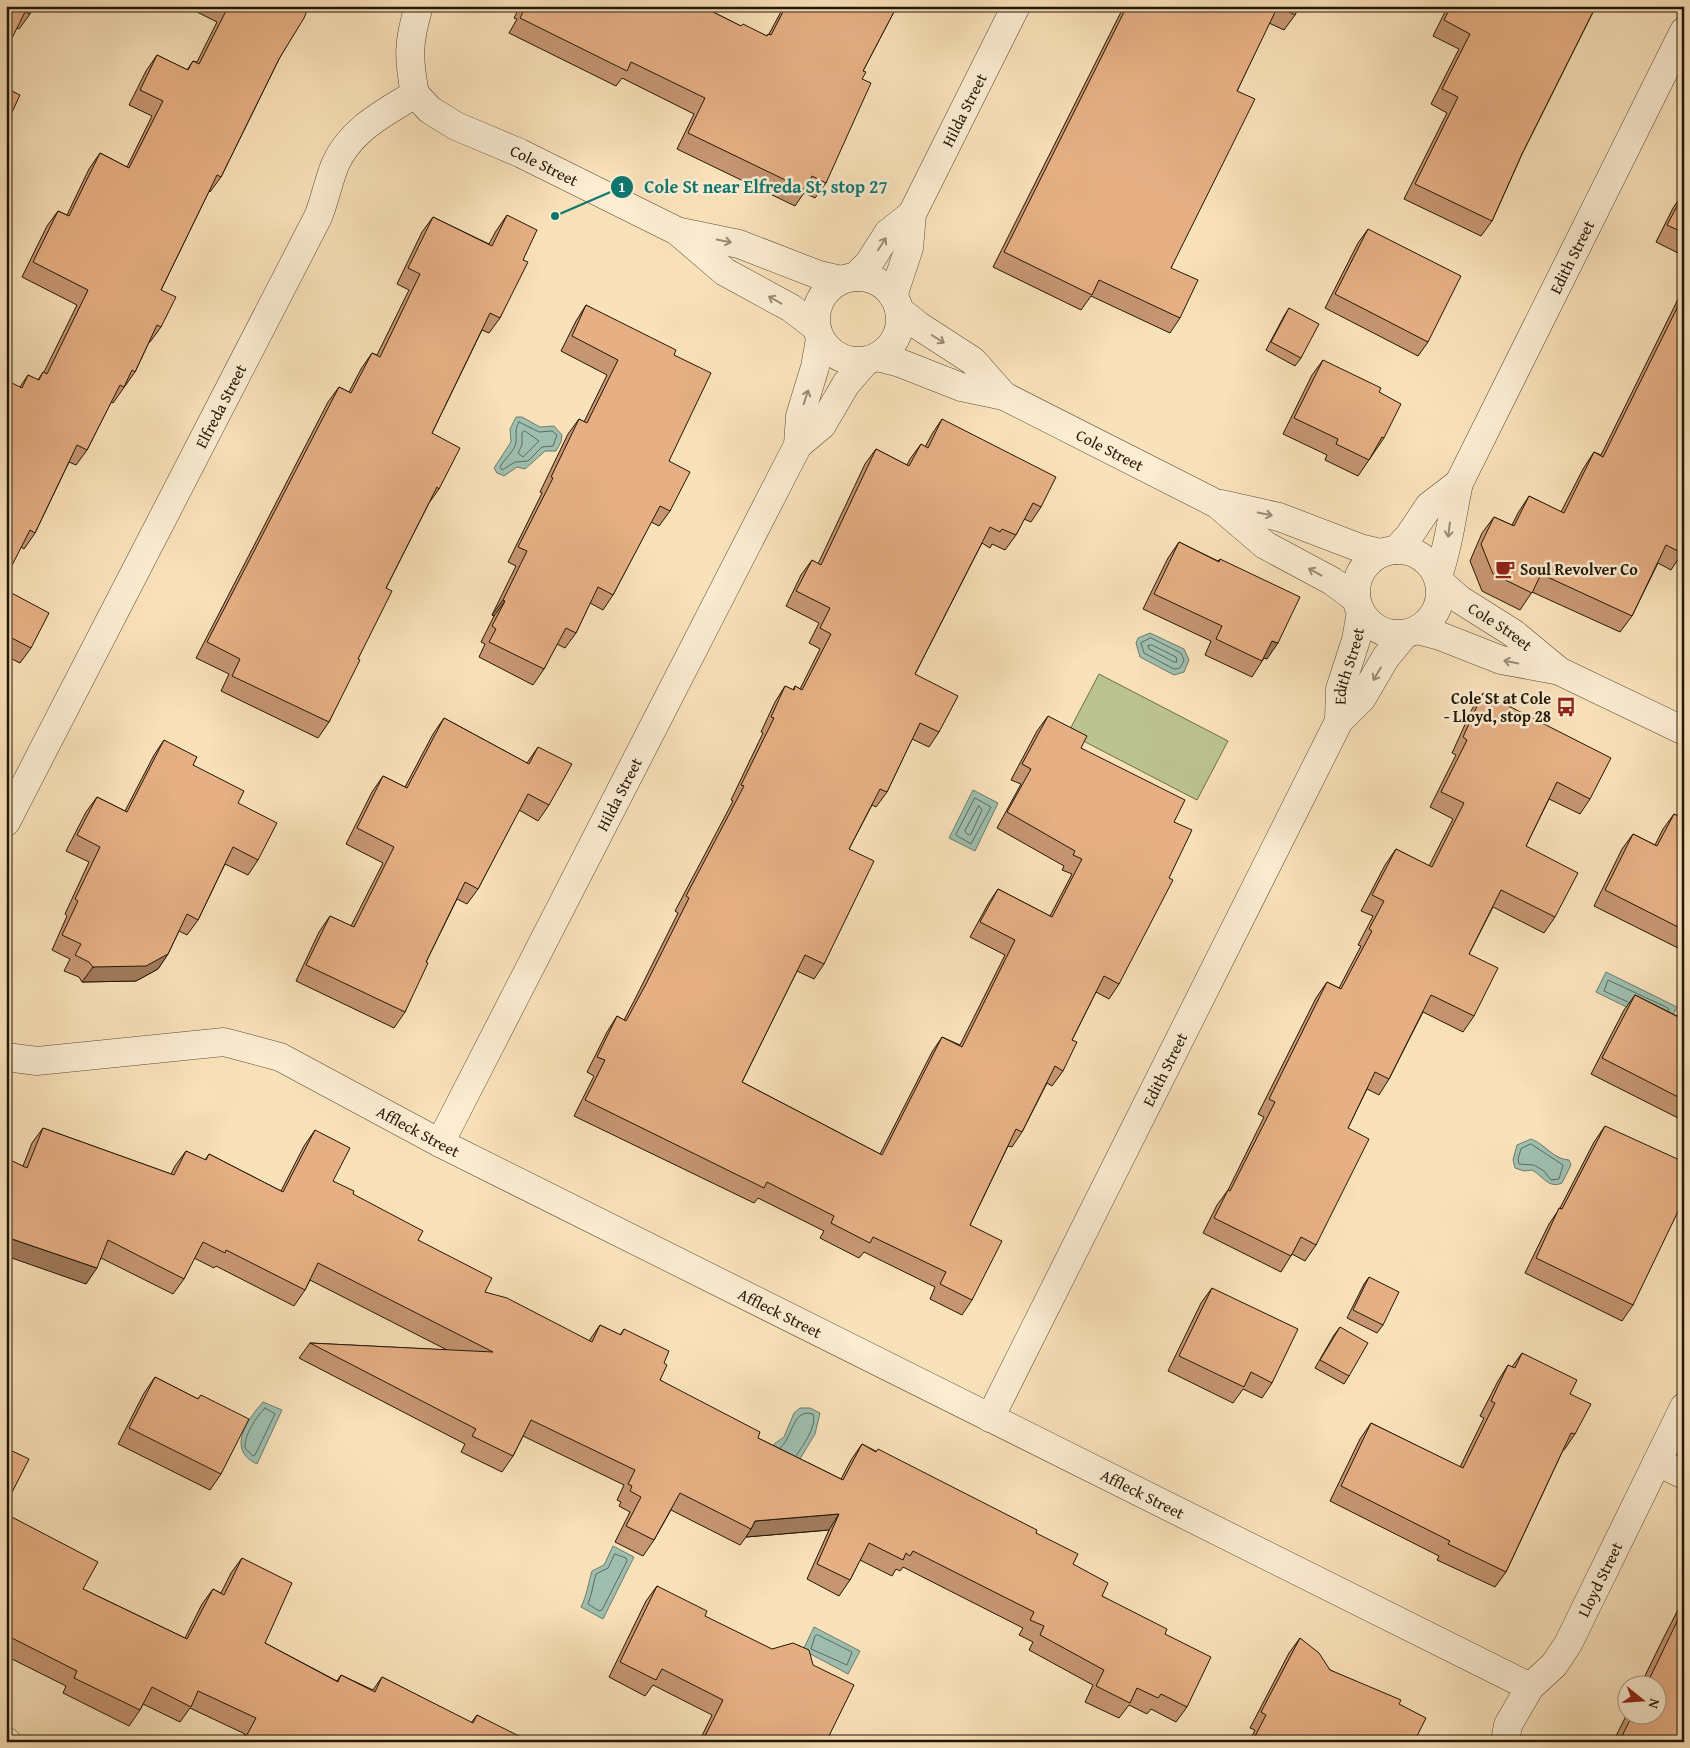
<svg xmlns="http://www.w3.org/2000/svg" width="1690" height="1748" font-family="'Gentium Book Plus',serif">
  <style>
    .green { fill: #bbc391; stroke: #6f6d4b }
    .water { fill: #9ebeaf; stroke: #6d7b6b }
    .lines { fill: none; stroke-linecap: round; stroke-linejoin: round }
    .shore { stroke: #606a5a; stroke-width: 1 }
    .minor-casing { stroke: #584a32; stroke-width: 29 }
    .tertiary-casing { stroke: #584a32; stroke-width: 29 }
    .minor { stroke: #fbecd2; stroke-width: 28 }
    .tertiary { stroke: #fbecd2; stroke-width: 28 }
    .wall { fill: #c69672; stroke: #231705 }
    .shaded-wall { fill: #a17a5c; stroke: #231705 }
    .building { fill: #e6af84; stroke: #231705 }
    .oneway { stroke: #9a8c76 }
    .labels { text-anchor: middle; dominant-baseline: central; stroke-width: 5; stroke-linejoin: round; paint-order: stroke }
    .street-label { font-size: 16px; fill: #231705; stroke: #fbecd2 }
    .poi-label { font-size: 16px; font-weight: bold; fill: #231705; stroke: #fbecd2; text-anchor: start }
    .leader { fill: none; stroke: #0f766e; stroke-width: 2 }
    .callout-dot { fill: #0f766e; stroke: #fbecd2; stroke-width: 2 }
    .mark-label { font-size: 15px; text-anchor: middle; font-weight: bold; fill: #fff }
    .callout-label { font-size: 18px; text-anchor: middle; font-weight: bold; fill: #0f766e; stroke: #fbecd2; stroke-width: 5; stroke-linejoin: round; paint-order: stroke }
  </style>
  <rect width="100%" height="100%" fill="#f9e1b9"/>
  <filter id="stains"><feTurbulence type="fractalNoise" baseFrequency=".004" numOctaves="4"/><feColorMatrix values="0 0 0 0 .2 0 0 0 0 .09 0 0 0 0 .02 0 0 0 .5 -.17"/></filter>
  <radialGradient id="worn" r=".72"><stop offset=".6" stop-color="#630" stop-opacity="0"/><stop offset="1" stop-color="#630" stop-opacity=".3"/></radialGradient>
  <path class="green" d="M1099,674L1228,741L1197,800L1068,733Z"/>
  <path class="water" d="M516,417H522L540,427L554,426L562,435L561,442L556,451H545L525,469L517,467L504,476L497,473L494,468L511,442L510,429Z
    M1150,633L1184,649L1189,660L1184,672L1174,675L1140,657L1136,643L1138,638Z
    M973,790L998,803L975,851L949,838Z
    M1606,972L1677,1007L1667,1027L1596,992Z
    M1531,1139C1545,1144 1553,1159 1569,1160L1571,1165L1562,1183C1548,1189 1543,1176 1532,1170L1524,1171L1515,1168L1513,1160L1517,1145Z
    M263,1402L282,1410L257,1464C226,1450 247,1420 263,1402Z
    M800,1408H810L820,1413L815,1434L798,1462L775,1449L774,1444L784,1437L794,1413Z
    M613,1546L634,1557L603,1619L581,1607C587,1595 588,1584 592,1571L604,1565Z
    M814,1627L860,1651L848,1674L803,1650Z"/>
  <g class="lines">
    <path class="shore" d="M519,422L539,432L552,431L557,435L553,446L542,447L528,461L515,462L502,470L500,467C504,459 515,451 516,442C517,434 514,430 519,422Z
      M525,431L539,441L523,457L518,453L522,445V433Z
      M1151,638L1181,653L1184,660L1180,668L1174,669L1144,653L1141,643Z
      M1152,645L1176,657L1177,662H1174L1149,649L1148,646Z
      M975,798L991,807L971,844L956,835Z
      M979,806L982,810L971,834L968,835L965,831Z
      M1628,1002L1604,991L1608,980L1668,1008L1669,1011
      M1531,1144L1563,1165L1559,1179L1551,1180L1544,1171L1534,1165L1519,1164L1518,1159L1521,1149Z
      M265,1408L275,1414L255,1455L253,1456L245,1448C244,1435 256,1417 265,1408Z
      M780,1448C794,1436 792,1408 813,1414C817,1427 803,1445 796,1456
      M615,1554L626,1558L627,1561L602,1610L599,1611L588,1604C592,1594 593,1584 596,1574L608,1568Z
      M818,1635L852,1652L847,1665L811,1649L815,1636Z"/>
    <defs>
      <g id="minor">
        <path d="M855,277L869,263L888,233L912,214"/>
        <path id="s1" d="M893,296L909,248L912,214L1016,6"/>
        <path d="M798,445L822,425L846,384L865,362"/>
        <path d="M1396,550L1409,536L1429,506L1459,483"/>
        <path id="s2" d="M1438,576C1449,546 1452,514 1459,483L1684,31"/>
        <path id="s3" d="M1339,721L1340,689L1356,640L1361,612"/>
        <path id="s4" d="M6,1057L37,1061L224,1042L280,1057L440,1143L1530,1687"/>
        <path id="s5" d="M440,1143L798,445L800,416L815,367L820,339"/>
        <path id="s6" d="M990,1418L1339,721L1362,698L1386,657L1405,634"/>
        <path d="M1657,1462L1684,1475"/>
        <path d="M6,1741L7,1742"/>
        <path id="s7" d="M1505,1742L1508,1725L1530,1687L1554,1665L1568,1644L1684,1407"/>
      </g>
      <g id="tertiary">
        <path id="s8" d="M415,94L430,110L456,126L520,153L677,231L725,272L791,308L816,327"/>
        <path d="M415,94C408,57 408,42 419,6"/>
        <path d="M681,232L739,244L819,275L841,280"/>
        <circle cx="858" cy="319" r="42"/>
        <path d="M899,310L919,326L973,361L1004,396"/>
        <path id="s9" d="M877,357L900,363L961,387L1004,396L1217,504L1265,545L1332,581L1356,599"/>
        <path d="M1221,504L1279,517L1360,548L1381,553"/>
        <circle cx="1398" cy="592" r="42"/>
        <path id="s10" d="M1440,582L1459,599L1513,633L1559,671L1684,731"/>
        <path d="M1417,630L1440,636L1501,660L1555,670"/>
        <path id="s11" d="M6,822L318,217C325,200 328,182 335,165C350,130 384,113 415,94"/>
      </g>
    </defs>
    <use href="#minor" class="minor-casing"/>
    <use href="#tertiary" class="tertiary-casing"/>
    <use href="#minor" class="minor"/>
    <use href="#tertiary" class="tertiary"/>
  </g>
  <path class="wall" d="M6,6H33L30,14L19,29L17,28Z
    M188,6H309L279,59L221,177L210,192L209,191L161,290V327L150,342H149L135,372L113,403L111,402L87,450L76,465L69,462L35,533L24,549L21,547L20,387L28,375L38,380L43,372H44L77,305L22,277L47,226L58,211L67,215L89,169L100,153L127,167L152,116L129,105L146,71L157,55L187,70L193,61L197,62L217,22L187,7Z
    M520,6H701L741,26L767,36L769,34L784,6H897L863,71L862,79L826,183L815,198L804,193L795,206L677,149L694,114L622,78L616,86L509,33L517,19L514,18Z
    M1124,6H1299L1295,15L1284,30L1269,23L1237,91L1171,268L1180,318L1170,333L1091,296L1081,310L993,267Z
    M1448,6H1596L1522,154L1492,221L1481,236L1404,199L1447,113L1431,104L1459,49L1433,36Z
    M1684,192V256L1656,242L1673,208Z
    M507,215L523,260L500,318L489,333L482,330L432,433L439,489L429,503L386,588L358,659L329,722L318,738L221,691L229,674L196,658L328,402L339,387L349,392L361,369L372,353L377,355L409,290L397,284L422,232L433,217L489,244L496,231Z
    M1368,229L1428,342L1418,356L1325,308L1358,243Z
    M1684,287V550L1682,553L1671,570L1658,563L1632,616L1620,632L1532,592L1520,610L1482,591L1470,561L1482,533L1494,517L1512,525L1518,513L1529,496L1561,512L1583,469L1594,452L1601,455Z
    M586,305L674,355L669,461L670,511L659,526L651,522L613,595L603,610L590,603L576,633L565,648L557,644L544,669L533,685L479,657L485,644L481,642L494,616L492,615L516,566L508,562L542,493L540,492L568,434L579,419L584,422L607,375L561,351L576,321Z
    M1289,308L1301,358L1295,366L1266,350L1284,316Z
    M1323,360L1384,438L1358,476L1325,460L1327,455L1283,434L1312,375Z
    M942,419L1041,507L1031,522L1024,519L1016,535L1005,550L992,544L990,548L982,543L915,674L939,732L929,747L912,739L887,792L876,807L872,805L849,849L824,964L814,979L797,971L742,1082L880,1154L932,1052L942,1037L960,1045L1005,955L970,937L988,904L998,889L1050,916L1072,874L1062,870L1064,866L997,828L1021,784L1011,780L1037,731L1048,716L1081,748L1174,822L1119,984L1109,999L1096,992L1072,1040L1063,1071L1052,1086L1047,1083L1022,1132L1012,1147L1008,1146L970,1225L972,1300L962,1315L930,1299L935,1287L864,1252L859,1258L820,1238L824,1231L758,1198L754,1203L574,1116L594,1076L587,1072L607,1032L617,1016L624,1020L635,999L678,913L675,911L733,801L731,800L763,733L761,732L775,702L785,686L793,690L795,686L800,689L820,649L809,643L819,623L786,606L801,575L812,560L818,564L865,464L876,449L907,465L910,459L921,444L925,447L932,434Z
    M1179,542L1218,561L1220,559L1267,659L1264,658L1252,677L1205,655L1211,641L1143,609L1168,558Z
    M6,590L31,648L20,663L6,656Z
    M1483,693L1590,799L1580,814L1549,799L1526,846L1555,917L1544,933L1493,907L1469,954L1474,1016L1463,1032L1423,1012L1389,1079L1379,1095L1367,1089L1348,1128L1316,1245L1305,1261L1292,1254L1281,1272L1203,1233L1217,1205L1228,1190L1264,1117L1258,1114L1316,998L1327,982L1339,988L1361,946L1358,945L1373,916L1361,911L1385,865L1396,849L1429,866L1453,819L1430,807L1456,755L1452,753L1472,709Z
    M444,718L527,763L538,747L549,805L538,821L519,810L478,889L467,904L457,899L426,962L405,1012L394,1028L296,981L319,932L330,916L351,926L383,863L346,844L372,792L383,776L405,787L433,734Z
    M164,740L238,803L258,860L248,875L225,864L198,920L187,935L179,931L168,954L158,969L136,981L82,982L79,977L64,971L70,959L52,950L67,916L65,914L89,862L66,851L86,812L97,797L125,811L154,755Z
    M1684,807V951L1594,906L1622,849L1633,834L1655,845L1663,829L1674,814L1678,816Z
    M1635,995L1677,1016L1684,1007V1121L1591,1074L1624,1010Z
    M1605,1126L1633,1305L1622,1321L1525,1273L1549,1224L1560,1208L1594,1142Z
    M43,1128L171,1174L175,1166L186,1151L205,1160L209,1154L281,1191L304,1146L315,1130L333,1181L418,1240L485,1292L589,1341L600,1325L620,1335L624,1329L664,1363L660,1380L758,1438L841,1479L851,1460L862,1444L1036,1533L1073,1564L1102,1596L1165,1634L1187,1707L1176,1722L1151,1709L1147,1714L1129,1705L1119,1718L1085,1702L1093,1685L1029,1650L1033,1642L1019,1635L1023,1628L903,1567L900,1571L896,1569L892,1576L860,1560L850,1580L839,1596L807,1579L829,1530L746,1537L740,1545L671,1510L654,1540L643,1556L615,1542L630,1512L619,1506L621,1502L617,1500L624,1485L523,1436L513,1456L502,1472L461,1452L465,1444L299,1358L310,1343L447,1350L310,1280L305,1290L294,1306L216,1266L214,1268L194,1258L184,1279L173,1294L101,1258L86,1284L23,1166L32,1143Z
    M1369,1277L1383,1325L1377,1333L1347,1318L1364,1284Z
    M1212,1288L1272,1383L1262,1398L1243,1389L1233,1403L1168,1371L1201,1303Z
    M1340,1327L1349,1376L1344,1384L1315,1368L1334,1335Z
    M1522,1353L1570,1394L1575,1434L1564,1450H1563L1506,1572L1495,1587L1437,1560L1439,1556L1330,1501L1360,1439L1371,1423L1460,1467L1484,1418L1480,1416L1498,1381L1508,1365L1512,1367Z
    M155,1377L198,1399L201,1395L221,1474L210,1490L118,1444L144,1393Z
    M6,1514L83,1589L185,1638L202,1604L213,1589L221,1593L231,1573L242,1558L265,1643L337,1681L341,1675L373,1690L382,1677L471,1723L477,1715L524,1742H241L245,1734L190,1708L180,1722L143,1704L140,1710L129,1726L63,1693L66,1686L6,1656Z
    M657,1586L705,1616L826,1742H699L712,1715L653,1685L645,1696L609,1677L646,1601Z
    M1684,1598V1742H1613L1628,1712V1716H1658V1686H1640L1662,1641Z
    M1300,1638L1330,1670L1399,1704L1414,1742H1249L1255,1730L1250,1728L1289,1653Z"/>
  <path class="shaded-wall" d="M503,600L505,601L494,616L492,615Z
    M1272,641L1278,643L1267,659L1261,657Z
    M168,954L158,969L136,981L82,982L93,967Z
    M6,1237L97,1268L86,1284L6,1256Z
    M839,1514L829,1530L746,1537L751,1529L755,1521Z"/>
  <path class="building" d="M6,6H33L30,14L25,12L6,50Z
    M227,6H309L304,18L279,59L221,177L217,175L161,290L176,297L161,327L157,325L135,372L132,370L124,387L120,385L87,450L77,445L35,533L30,530L6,577V380L22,388L28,375L39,380L43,372L47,374L88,290L33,262L58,211L69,216L100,153L129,168L163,101L140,90L157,55L188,70L193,61L199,64L228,7Z
    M526,6H701L741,26L743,24L767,36L768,34L771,35L786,6H897L863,71L866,72L862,79L871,83L826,183L812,176L806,190L688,133L705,98L631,62L627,71L520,18Z
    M1127,6H1299L1295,15L1278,6L1237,91L1255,99L1171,268L1198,280L1180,318L1099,280L1092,295L1004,252Z
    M1451,6H1596L1522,154L1492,221L1415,184L1458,97L1442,89L1470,34L1444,20Z
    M6,88L20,95L6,125Z
    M1684,193V233L1667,225Z
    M507,215L537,230L523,260L528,262L500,318L490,313L432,433L460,448L439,489L437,487L386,588L392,591L358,659L360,660L329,722L232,676L240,659L207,642L339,387L351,393L372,353L380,357L420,274L408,268L433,217L492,246Z
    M1368,229L1461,276L1428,342L1335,294Z
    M1684,294V550L1682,553L1666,545L1632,616L1541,574L1532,593L1493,574L1481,544L1494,517L1514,526L1529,496L1564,513L1594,452L1603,457Z
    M586,305L676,350L674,355L711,373L669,461L690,472L670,511L660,506L613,595L598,587L576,633L566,628L544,669L489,642L496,629L492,626L505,601L503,600L527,551L518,547L553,478L551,477L579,419L587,423L618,360L572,336Z
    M1289,308L1319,324L1301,358L1271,342Z
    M1323,360L1381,388L1379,392L1401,404L1384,438L1382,437L1369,460L1336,444L1338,439L1294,418Z
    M942,419L1056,477L1041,507L1033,503L1016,535L1002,529L1000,532L990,527L915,674L958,696L939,732L920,723L887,792L880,789L849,849L874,861L824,964L805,955L742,1082L882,1155L942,1037L962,1047L1015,940L980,922L998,889L1052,917L1082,859L1073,855L1075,851L1007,812L1031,769L1022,764L1048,716L1087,736L1081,748L1185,800L1174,822L1192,830L1169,878L1173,880L1119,984L1104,976L1072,1040L1077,1042L1063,1071L1055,1066L1022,1132L1016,1129L970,1225L1002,1241L972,1300L940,1284L946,1272L873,1237L870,1243L831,1223L834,1216L767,1182L764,1188L585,1100L605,1060L597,1057L617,1016L626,1021L646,984L689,898L686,896L744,786L741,785L774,718L771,717L785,686L794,690L795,686L802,690L831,634L820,628L830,608L796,591L812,560L821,565L876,449L909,466L921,444L928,448Z
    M1179,542L1219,562L1220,559L1300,597L1278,643L1272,641L1262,661L1216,639L1222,626L1154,594Z
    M6,590L49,613L31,648L6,635Z
    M1483,693L1611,758L1590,799L1557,782L1526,846L1578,873L1555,917L1501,890L1469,954L1498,968L1474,1016L1431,995L1389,1079L1375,1072L1348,1128L1369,1139L1316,1245L1301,1237L1291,1256L1214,1218L1228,1190L1230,1191L1275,1102L1269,1099L1327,982L1341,989L1372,931L1369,929L1384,901L1372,895L1396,849L1432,867L1464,803L1441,792L1467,740L1463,737Z
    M444,718L529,764L538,747L572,764L549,805L528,794L478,889L465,882L426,962L428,963L405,1012L306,965L330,916L354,927L394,847L357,828L383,776L407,788Z
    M164,740L197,757L193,765L244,791L238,803L277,823L258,860L233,847L198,920L187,914L168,954L146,966L93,967L89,962L75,955L81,944L62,935L78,901L75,899L100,847L77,835L97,797L127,812Z
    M1684,810V930L1605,890L1633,834L1657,846L1674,814L1680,817Z
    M1635,995L1680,1018L1684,1010V1100L1602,1058Z
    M1605,1126L1684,1162V1199L1633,1305L1536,1258L1559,1208L1562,1209Z
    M43,1128L174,1175L186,1151L206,1160L209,1154L283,1192L315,1130L350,1148L333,1181L354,1191L353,1194L423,1231L418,1240L492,1278L485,1292L507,1298L592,1342L600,1325L621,1335L624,1329L669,1351L664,1363L667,1365L660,1380L760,1432L758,1438L843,1480L862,1444L876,1452L878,1449L1037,1530L1036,1533L1078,1554L1073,1564L1108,1583L1102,1596L1167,1629L1165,1634L1211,1657L1187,1707L1161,1694L1158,1698L1137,1688L1130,1703L1096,1686L1104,1670L1040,1635L1044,1626L1030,1620L1034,1612L913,1551L910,1556L906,1553L903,1560L869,1543L850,1580L817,1564L839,1514L755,1521L751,1529L680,1493L654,1540L626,1526L641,1497L630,1491L632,1486L628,1484L635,1470L531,1420L513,1456L472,1436L476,1429L310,1343L493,1352L318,1263L305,1290L226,1250L225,1253L203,1242L184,1279L108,1240L97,1268L6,1237V1158L27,1168Z
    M1369,1277L1399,1292L1383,1325L1353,1310Z
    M1212,1288L1298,1329L1272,1383L1251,1372L1244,1387L1179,1356Z
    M1340,1327L1368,1343L1349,1376L1320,1360Z
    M1522,1353L1577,1380L1570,1394L1591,1404L1575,1434L1571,1433L1506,1572L1448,1544L1450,1541L1341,1486L1371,1423L1463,1468L1495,1403L1491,1401L1508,1365L1515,1368Z
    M155,1377L198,1399L201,1395L249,1419L221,1474L129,1428Z
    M6,1448L29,1459L6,1504Z
    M6,1514L98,1562L83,1589L187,1639L213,1589L224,1595L242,1558L292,1583L265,1643L338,1682L341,1675L375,1692L382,1677L473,1723L477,1715L525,1739L524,1742H243L256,1718L198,1691L191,1707L152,1687L140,1710L74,1678L77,1671L6,1635Z
    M657,1586L707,1611L705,1616L772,1649L793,1643L809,1650L813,1665L854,1685L826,1742H702L723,1700L662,1669L656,1680L620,1662Z
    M1684,1607V1742H1619L1632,1716H1658V1686H1646Z
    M1300,1638L1319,1653L1330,1670L1401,1700L1399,1704L1426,1718L1414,1742H1252L1266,1715L1261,1712Z"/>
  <defs><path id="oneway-shaft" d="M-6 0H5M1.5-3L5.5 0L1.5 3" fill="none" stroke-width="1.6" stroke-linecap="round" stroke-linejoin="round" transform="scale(1.25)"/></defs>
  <g class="oneway">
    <use href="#oneway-shaft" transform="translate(724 241) rotate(12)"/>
    <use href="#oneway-shaft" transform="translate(882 244) rotate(-57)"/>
    <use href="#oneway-shaft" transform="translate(775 300) rotate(-151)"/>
    <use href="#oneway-shaft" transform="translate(938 339) rotate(32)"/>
    <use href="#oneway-shaft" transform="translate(806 397) rotate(-72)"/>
    <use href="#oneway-shaft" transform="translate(1265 514) rotate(12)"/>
    <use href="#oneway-shaft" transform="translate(1449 530) rotate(97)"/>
    <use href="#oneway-shaft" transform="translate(1315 572) rotate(-151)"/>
    <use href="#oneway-shaft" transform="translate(1511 662) rotate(-169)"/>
    <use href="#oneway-shaft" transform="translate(1377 674) rotate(121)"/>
  </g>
  <defs>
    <symbol id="cafe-bare" viewBox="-9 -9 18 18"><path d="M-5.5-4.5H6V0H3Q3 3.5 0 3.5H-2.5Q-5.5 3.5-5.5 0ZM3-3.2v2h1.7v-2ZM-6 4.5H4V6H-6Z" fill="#8f2418" stroke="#fbecd2" stroke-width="2.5" paint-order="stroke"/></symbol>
    <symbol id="bus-bare" viewBox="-9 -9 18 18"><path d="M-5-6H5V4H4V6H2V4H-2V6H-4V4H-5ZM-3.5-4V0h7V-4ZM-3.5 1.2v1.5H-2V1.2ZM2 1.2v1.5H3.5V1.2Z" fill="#8f2418" stroke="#fbecd2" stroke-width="2.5" paint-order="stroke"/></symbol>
  </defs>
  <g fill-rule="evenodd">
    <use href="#cafe-bare" x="1491" y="555" width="28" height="28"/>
    <use href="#bus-bare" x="1552" y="693" width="28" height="28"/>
  </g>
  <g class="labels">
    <g class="street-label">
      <text stroke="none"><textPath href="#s1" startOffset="201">Hilda Street</textPath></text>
      <text stroke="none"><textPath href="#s8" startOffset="149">Cole Street</textPath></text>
      <text stroke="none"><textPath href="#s2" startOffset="348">Edith Street</textPath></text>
      <text stroke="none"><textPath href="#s11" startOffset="468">Elfreda Street</textPath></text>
      <text stroke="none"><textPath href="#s9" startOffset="252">Cole Street</textPath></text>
      <text stroke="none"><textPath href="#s10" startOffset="75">Cole Street</textPath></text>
      <text stroke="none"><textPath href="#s3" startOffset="56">Edith Street</textPath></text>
      <text stroke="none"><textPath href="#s5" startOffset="392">Hilda Street</textPath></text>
      <text stroke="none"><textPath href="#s6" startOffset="390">Edith Street</textPath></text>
      <text stroke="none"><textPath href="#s4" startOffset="434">Affleck Street</textPath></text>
      <text stroke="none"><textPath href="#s4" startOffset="839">Affleck Street</textPath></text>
      <text stroke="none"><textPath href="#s4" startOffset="1244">Affleck Street</textPath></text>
      <text stroke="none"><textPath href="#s7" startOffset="191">Lloyd Street</textPath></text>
    </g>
    <g class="poi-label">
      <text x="1520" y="569">Soul Revolver Co</text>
      <text x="1551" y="698" text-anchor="end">Cole St at Cole<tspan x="1551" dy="18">- Lloyd, stop 28</tspan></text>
    </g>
  </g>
  <path class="leader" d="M555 216L622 187"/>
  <g class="callout-dot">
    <circle cx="555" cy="216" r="5"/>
    <circle cx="622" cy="187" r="12"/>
  </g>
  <g class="mark-label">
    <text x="622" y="192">1</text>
  </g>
  <g class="callout-label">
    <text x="766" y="193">Cole St near Elfreda St, stop 27</text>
  </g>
  <rect width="1690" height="1748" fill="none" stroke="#f9e1b9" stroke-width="25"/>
  <rect x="8" y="8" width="1675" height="1733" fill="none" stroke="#231705" stroke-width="2.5"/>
  <rect x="12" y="12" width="1665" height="1723" fill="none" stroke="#231705"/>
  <g transform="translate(1642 1700) rotate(107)"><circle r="24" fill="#fbecd2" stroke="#a59780"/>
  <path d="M0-4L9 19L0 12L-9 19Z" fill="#8f2418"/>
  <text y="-8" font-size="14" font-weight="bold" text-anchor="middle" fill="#231705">N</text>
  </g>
  <rect width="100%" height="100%" filter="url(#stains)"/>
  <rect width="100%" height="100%" fill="url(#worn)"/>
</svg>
